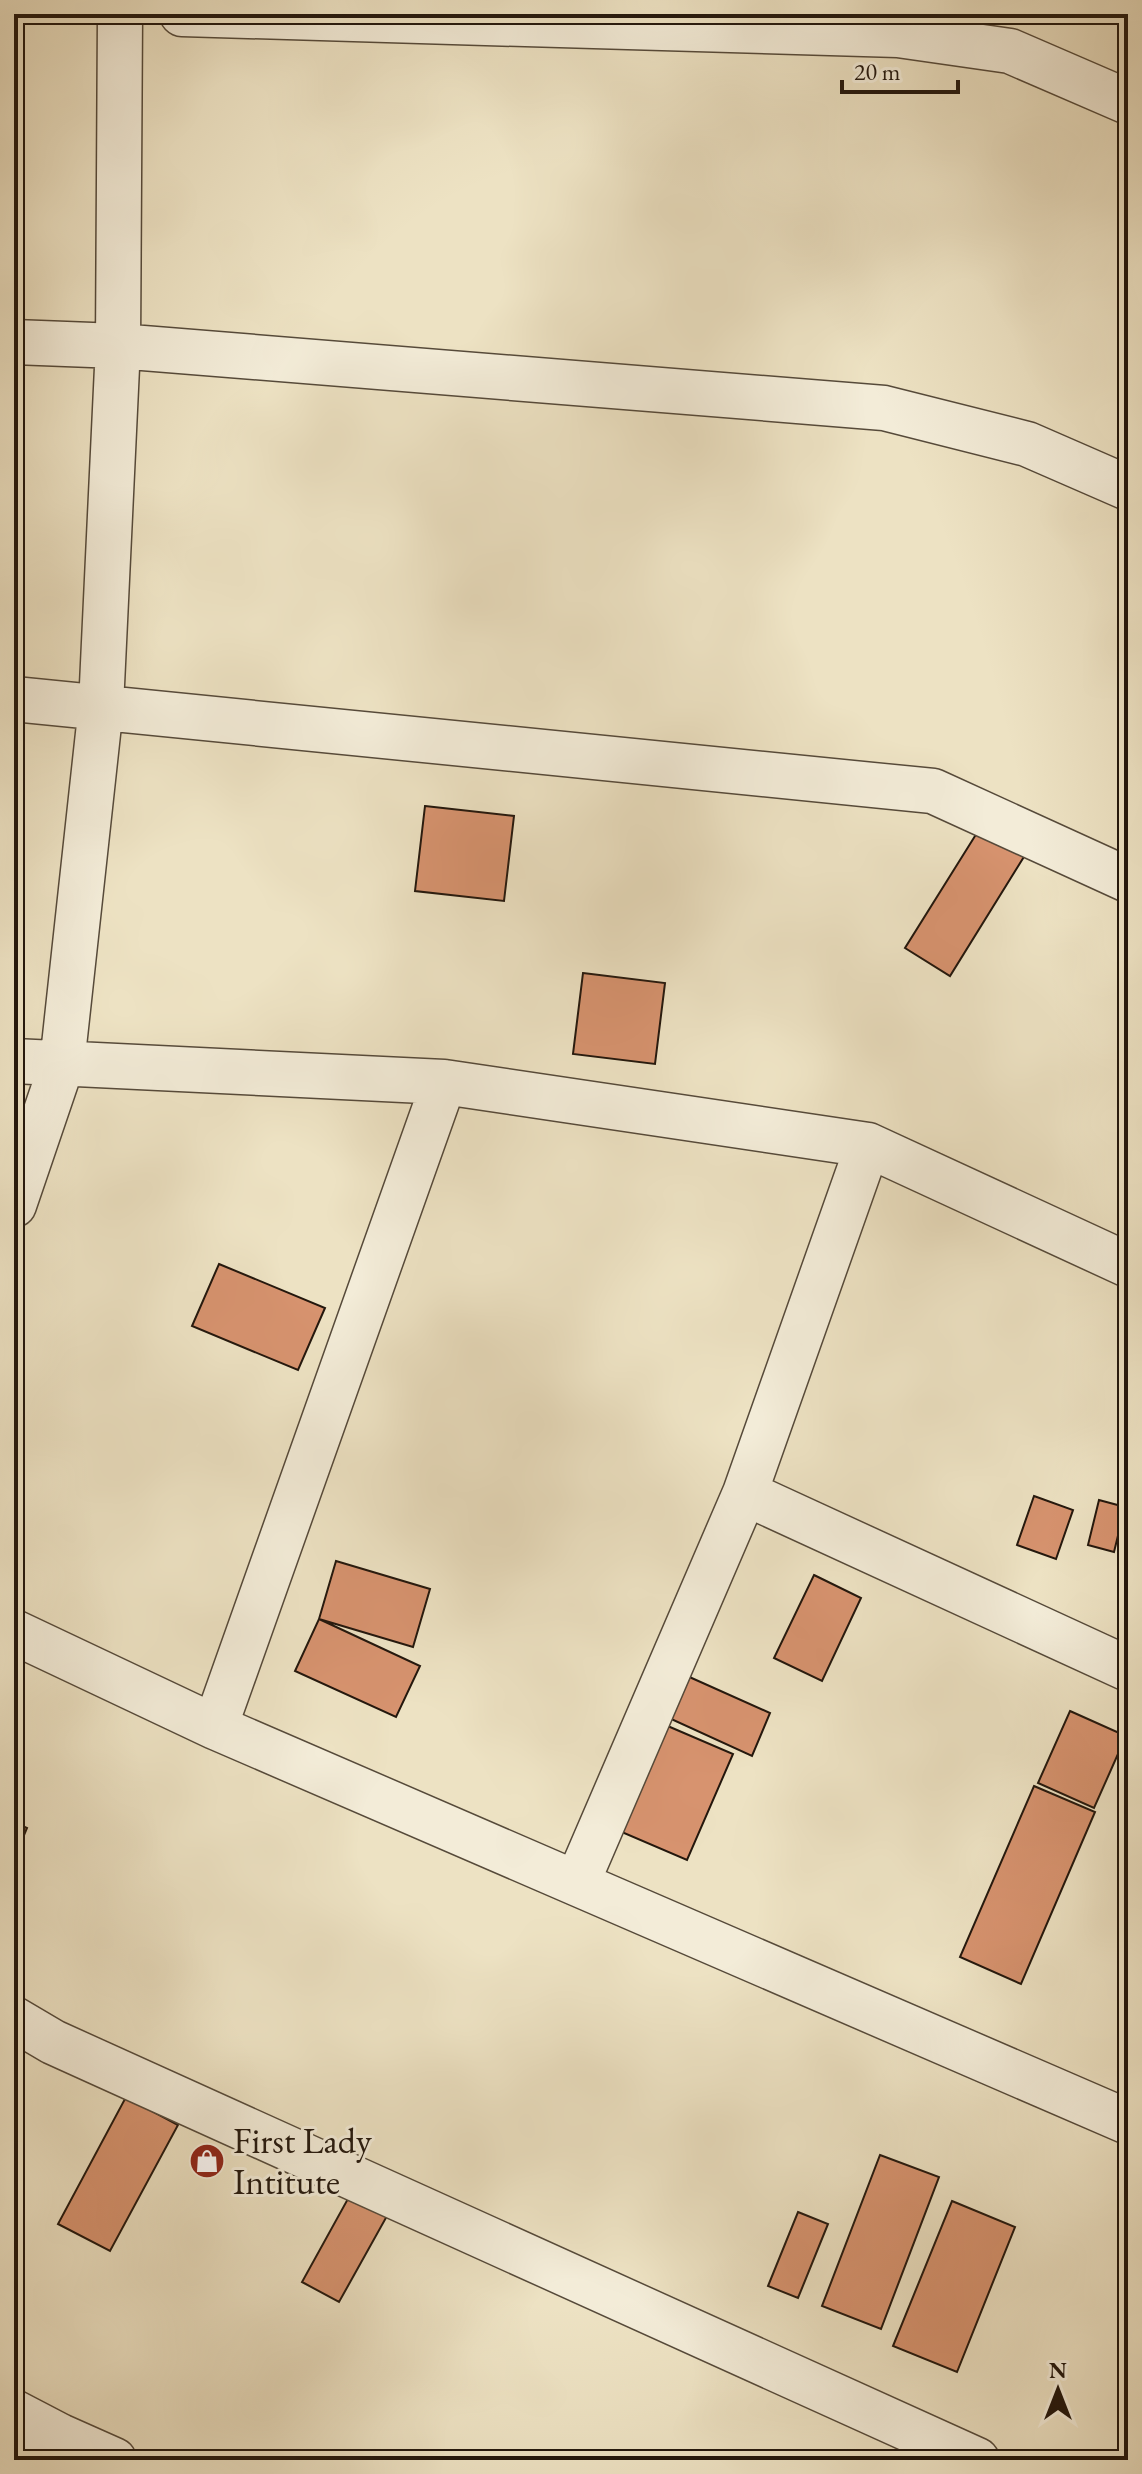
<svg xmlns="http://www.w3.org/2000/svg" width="1142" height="2474" font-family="'EB Garamond',serif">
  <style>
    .building { fill: #d7936f; stroke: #23170d; stroke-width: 2 }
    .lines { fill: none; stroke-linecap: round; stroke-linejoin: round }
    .minor-casing { stroke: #564a3a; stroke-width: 47 }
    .minor { stroke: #f3ecd8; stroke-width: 44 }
    .labels { text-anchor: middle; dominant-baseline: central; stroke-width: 6; stroke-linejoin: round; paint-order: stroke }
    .poi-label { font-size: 36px; fill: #23170d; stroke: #f3ecd8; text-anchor: start }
  </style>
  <rect width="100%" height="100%" fill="#ede2c3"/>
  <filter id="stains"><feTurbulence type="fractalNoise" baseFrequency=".0025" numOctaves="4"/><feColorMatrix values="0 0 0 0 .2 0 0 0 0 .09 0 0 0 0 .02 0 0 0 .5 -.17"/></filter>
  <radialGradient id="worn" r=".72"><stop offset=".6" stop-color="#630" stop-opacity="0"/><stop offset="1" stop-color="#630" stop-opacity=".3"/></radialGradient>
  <path class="building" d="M425,806L514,816L504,901L415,891Z
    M985,820L1030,847L950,976L905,948Z
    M583,973L665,983L655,1064L573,1054Z
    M219,1264L325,1308L298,1370L192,1326Z
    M1034,1496L1073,1510L1056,1559L1017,1545Z
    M1099,1500L1125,1507L1114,1552L1088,1545Z
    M336,1561L430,1589L413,1647L319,1619Z
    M814,1575L861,1598L822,1681L774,1658Z
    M319,1619L420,1666L396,1717L295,1671Z
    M676,1671L770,1713L752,1756L658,1713Z
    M1070,1711L1126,1736L1094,1808L1038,1783Z
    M663,1724L733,1754L687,1860L617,1830Z
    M1034,1786L1095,1812L1021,1984L960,1957Z
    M14,1822L27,1828L14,1859Z
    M126,2097L178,2125L110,2251L58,2224Z
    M880,2155L939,2177L881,2329L822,2306Z
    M355,2186L392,2207L339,2302L302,2282Z
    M952,2201L1015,2227L957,2372L893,2346Z
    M798,2212L828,2224L798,2298L768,2286Z"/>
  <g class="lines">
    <defs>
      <path id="minor" d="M182,14L898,35L1010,51L1128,102
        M14,342L118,346L884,408L1027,444L1128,488
        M14,699L933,791L1128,880
        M14,1061L444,1082L868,1145L1128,1265
        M14,1205L62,1064L101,706L118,346L120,14
        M745,1493L1128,1669
        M14,1632L215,1727L1128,2122
        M215,1727L444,1082
        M577,1883L745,1493L868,1145
        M14,2019L53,2042L977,2460
        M14,2412L60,2436L114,2460
        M14,2459L60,2436"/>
    </defs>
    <use href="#minor" class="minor-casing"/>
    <use href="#minor" class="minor"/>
  </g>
  <defs>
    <symbol id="shop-disc" viewBox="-11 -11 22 22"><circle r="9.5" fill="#8f2418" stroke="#f3ecd8"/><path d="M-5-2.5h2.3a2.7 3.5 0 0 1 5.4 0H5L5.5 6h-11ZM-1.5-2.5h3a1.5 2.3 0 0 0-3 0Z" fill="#fff"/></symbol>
  </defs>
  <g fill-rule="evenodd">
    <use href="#shop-disc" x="187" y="2141" width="40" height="40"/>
  </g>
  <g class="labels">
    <g class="poi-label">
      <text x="233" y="2140">First Lady<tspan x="233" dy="41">Intitute</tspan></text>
    </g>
  </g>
  <rect width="1142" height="2474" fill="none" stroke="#ede2c3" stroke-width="48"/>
  <rect x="16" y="16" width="1110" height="2442" fill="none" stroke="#23170d" stroke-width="4"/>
  <rect x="24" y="24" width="1094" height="2426" fill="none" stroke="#23170d" stroke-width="2"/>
  <g transform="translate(1058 2390)" stroke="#f3ecd8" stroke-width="6" paint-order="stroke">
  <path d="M0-6L14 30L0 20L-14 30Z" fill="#23170d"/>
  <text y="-12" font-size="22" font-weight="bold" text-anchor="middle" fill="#23170d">N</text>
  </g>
  <path d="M842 80v12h116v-12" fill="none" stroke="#23170d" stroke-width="4"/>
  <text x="854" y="80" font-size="24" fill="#23170d" stroke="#f3ecd8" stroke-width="6" paint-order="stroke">20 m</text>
  <rect width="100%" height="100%" filter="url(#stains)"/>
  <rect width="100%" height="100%" fill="url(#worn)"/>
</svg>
